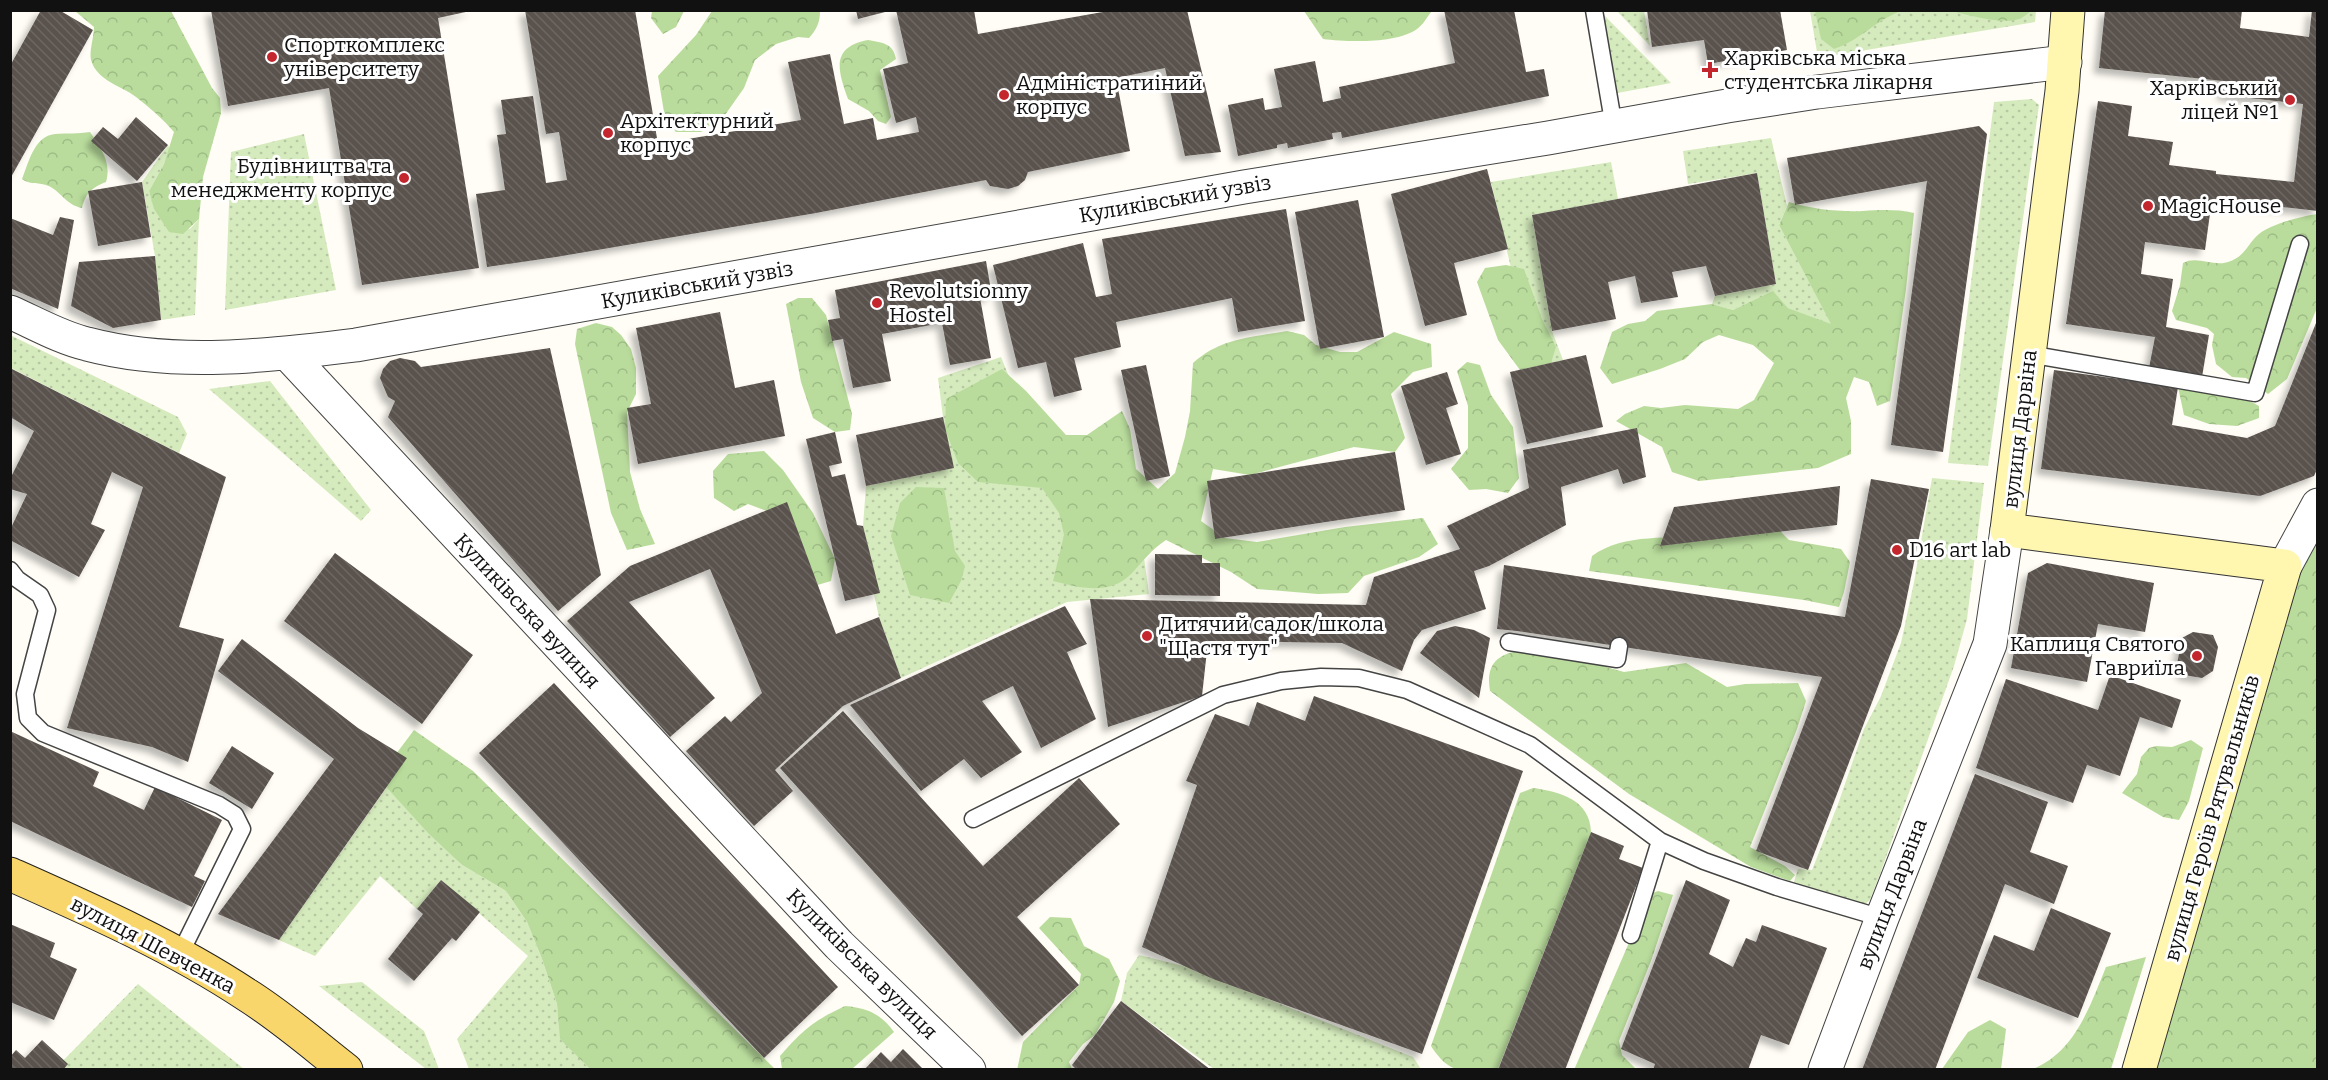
<svg xmlns="http://www.w3.org/2000/svg" width="2328" height="1080" font-family="Bitter,serif">
  <style>
    .grass { fill: url(#grass-dots) }
    .forest { fill: url(#forest-crowns) }
    .building { fill: url(#building-back-hatch); filter: url(#shadow) }
    .lines { fill: none; stroke-linecap: round; stroke-linejoin: round }
    .lane-casing { stroke: #444; stroke-width: 19 }
    .street-casing { stroke: #444; stroke-width: 35 }
    .secondary-casing { stroke: #333; stroke-width: 35 }
    .primary-casing { stroke: #222; stroke-width: 35 }
    .lane { stroke: #fff; stroke-width: 16 }
    .street { stroke: #fff; stroke-width: 33 }
    .secondary { stroke: #fff6b0; stroke-width: 33 }
    .primary { stroke: #f9d66b; stroke-width: 33 }
    .poi-dot { fill: #c4262e; stroke: #fff; stroke-width: 2 }
    .labels { text-anchor: middle; dominant-baseline: central; stroke-width: 6; stroke-linejoin: round; paint-order: stroke }
    .poi-label { font-size: 21px; fill: #111; stroke: #fff; text-anchor: start }
    .street-label { font-size: 21px; fill: #111; stroke: #fff }
  </style>
  <defs>
    <pattern id="grass-dots" width="8" height="8" patternUnits="userSpaceOnUse" patternTransform="scale(1.5)"><rect width="8" height="8" fill="#d5ebbd"/><path d="M2 2h.1M6 6h.1" fill="none" stroke="#b6c8a1" stroke-width="1.8" stroke-linecap="round"/></pattern>
    <pattern id="forest-crowns" width="20" height="18" patternUnits="userSpaceOnUse" patternTransform="scale(1.5)"><rect width="20" height="18" fill="#b9dc9c"/><path d="M2 6a3 3 0 1 1 6 0M12 15a3 3 0 1 1 6 0" fill="none" stroke="#9ebc85"/></pattern>
    <pattern id="building-back-hatch" width="6" height="6" patternUnits="userSpaceOnUse" patternTransform="scale(1.5)"><rect width="6" height="6" fill="#5a524d"/><path d="M-1 5l2 2M0 0l6 6M5-1l2 2" fill="none" stroke="#6d6662"/></pattern>
    <filter id="shadow"><feDropShadow dx="-5.5" dy="5.5" stdDeviation="3" flood-color="#0004"/></filter>
  </defs>
  <rect width="100%" height="100%" fill="#fffdf5"/>
  <path class="grass" d="M1600,11L1671,83L1612,94Z
    M1617,11H1644L1650,46Z
    M1810,11H2036L2035,22L1818,58Z
    M2032,99L2039,105L1988,466L1948,463L1994,102Z
    M304,134L336,290L225,310L231,152Z
    M1771,138L1787,206L1779,225L1832,325L1788,308L1773,292L1733,310L1712,304L1715,296L1776,284L1757,173L1688,184L1683,151Z
    M168,145L170,149L164,164L149,191C158,221 162,219 190,229L199,219L195,315L161,320L155,256L142,182Z
    M1611,162L1618,199L1532,215L1552,331L1563,360L1534,367L1491,182Z
    M10,335L178,417L187,434L179,453L11,368Z
    M1001,357L1039,451L1127,434L1149,594L1067,602L901,678L879,617L874,594L879,593L863,526L866,486L953,468L943,417L938,378Z
    M270,381L371,510L361,521L209,389Z
    M1932,478L1984,483L1967,619L1954,666L1880,874L1870,900L1860,908L1792,888L1798,869L1812,870L1838,804L1864,729L1881,696L1901,643L1914,582Z
    M387,787L462,865L506,891L527,922L542,959L557,1004L561,1039L590,1069H469L457,1039L528,956L441,880L417,909L380,876L315,956L279,940Z
    M1139,955L1188,967L1413,1057L1421,1069H1214L1121,1001L1127,973Z
    M362,982L424,1031L439,1069H426L319,986Z
    M138,984L244,1069L54,1070Z"/>
  <path class="forest" d="M75,11H171L212,88L220,98L221,113L203,177L199,219L183,234L169,232L154,209L149,191L164,164L174,132C163,119 150,108 136,97C122,86 97,81 91,60C89,51 94,37 94,27Z
    M652,11V10L684,11L676,27L663,34L651,18Z
    M712,11H820C820,22 817,29 809,38L798,37L776,44L755,60L744,88L725,115L701,132H676L665,118L658,76L696,35Z
    M1304,11H1432C1427,17 1423,25 1417,29C1396,44 1348,42 1323,39Z
    M1815,11V10L1901,11C1876,20 1859,41 1834,49L1821,39Z
    M1951,11H2031C2028,13 2023,18 2019,19C2001,25 1969,15 1951,11Z
    M868,40C883,43 893,43 896,59L880,70L891,117L886,124L878,121L869,111L848,99C838,71 830,47 868,40Z
    M90,132C100,147 112,162 106,182C91,188 86,193 82,208C65,205 61,190 46,185C38,182 29,185 22,179C29,162 34,136 55,134C67,133 78,134 90,132Z
    M1789,202C1812,209 1838,212 1863,211C1881,210 1896,209 1914,213L1906,289L1890,401L1877,406L1869,382L1854,377L1846,398L1851,421V454L1818,468L1699,481L1672,472L1662,447L1616,421L1625,414L1644,406L1661,408L1685,405L1738,409L1754,400L1774,363L1753,345L1719,335L1703,342L1685,359L1660,369L1612,384L1600,368L1612,332L1628,324L1645,321L1657,311L1712,304L1733,310L1773,291L1788,308L1831,324L1779,225Z
    M2317,214V308L2287,379L2268,394L2246,378L2232,377L2216,364L2212,345L2214,334L2207,328L2176,320L2172,311L2180,285L2183,263C2197,255 2213,267 2228,262C2245,257 2248,243 2259,234C2271,224 2303,216 2317,214Z
    M1506,265L1524,269L1542,319L1556,347L1551,363L1520,370L1498,340L1477,282L1485,268Z
    M798,298H812L826,315L852,414L850,430L835,432L813,418L801,382L786,304Z
    M596,323L612,327L621,335L631,349L636,368V394L627,412L630,472L640,509L655,544L627,550L611,513L575,344L577,329Z
    M1287,331L1304,335L1316,345L1340,352H1357L1394,332L1431,344L1432,367L1413,372L1391,394L1405,438L1395,452L1354,447L1250,475L1213,469L1201,521L1225,538L1257,542L1345,527L1423,518L1438,544L1419,557L1364,576L1348,593L1318,594L1257,589L1231,572L1166,540C1150,551 1145,559 1132,573C1110,596 1080,588 1053,581L1064,535L1059,513L1042,488L978,482L958,463L945,429L946,399L1002,369L1026,391L1066,435H1087L1122,411L1130,429L1136,469L1158,489L1175,473L1185,437L1190,411L1193,363C1220,338 1252,337 1287,331Z
    M1467,362L1480,365L1491,395L1513,427L1519,478L1508,493L1486,489L1469,490L1451,469L1468,448V406L1457,371Z
    M2178,387L2239,395L2259,406V418L2237,426L2209,424L2184,415Z
    M764,451L783,470L813,513L835,559L831,581L814,586L783,517L748,504L734,511L714,498L713,471L728,454Z
    M916,487L944,488L955,551L965,566L961,581L949,603L910,595L891,536L900,503Z
    M2317,506V1069L2139,1070Z
    M1776,519L1782,533L1789,540L1841,549L1850,562L1844,592L1839,607L1804,600L1589,571L1592,556C1625,532 1670,540 1709,535C1731,531 1754,524 1776,519Z
    M1518,651L1589,662L1624,672L1686,663L1727,687L1745,684L1798,683L1806,701L1797,729L1750,847L1785,866L1795,875L1790,881L1751,867L1629,794L1490,691C1486,668 1494,655 1518,651Z
    M414,730L473,771L775,1069H590L560,1039L557,1004L542,959L527,922L506,891L462,865L428,833L378,778Z
    M2191,740L2203,748L2189,801L2179,820L2163,817L2122,793L2137,774L2141,757L2149,748L2156,746L2172,747Z
    M1533,788C1561,792 1590,800 1591,832L1498,1069C1463,1069 1452,1078 1431,1046L1520,793Z
    M1658,891L1673,895L1651,961L1619,1041L1622,1055L1636,1069L1574,1070L1650,894Z
    M1050,917L1071,918L1084,946L1109,959L1120,981L1114,1002L1095,1035L1083,1044L1069,1062L1072,1069L1017,1070L1023,1042L1079,985L1081,974L1039,928Z
    M2146,957L2111,1069H2033C2075,1052 2090,1006 2106,967Z
    M845,1006C868,1008 881,1014 894,1032L852,1069H782L780,1056C803,1030 813,1021 845,1006Z
    M1990,1020L2006,1029L2001,1069H1942L1968,1032Z"/>
  <path class="building" d="M41,10H59L93,30L10,179V66Z
    M211,10H475L438,18L479,268L362,285L329,88L228,106Z
    M525,10H635L658,144L801,120L788,62L830,54L844,124L873,118L877,140L919,132L916,117L896,123L883,69L908,63L896,10H974L978,34L1114,10H1187L1221,152L1185,156L1165,68L1116,78L1130,151L1028,172L1025,180L1018,186L1008,189L990,186L986,180L816,213L556,257L487,267L476,194L505,190L497,135L506,134L501,100L533,96L546,183L567,180L559,132L546,134Z
    M856,10H889V11L858,19Z
    M1444,10H1514L1526,72L1544,69L1549,96L1342,138L1341,132L1332,133L1333,139L1288,148L1287,143L1277,145V148L1238,156L1228,105L1263,98L1265,110L1282,107L1274,69L1315,61L1323,102L1341,98L1339,87L1455,63Z
    M1647,10H1780L1787,50L1708,64L1704,40L1652,47Z
    M2105,10H2242L2240,28L2309,37L2312,10H2318V211L2212,199L2205,250L2145,242L2141,274L2173,279L2166,327L2209,335L2202,377L2149,368L2155,337L2066,324L2098,101L2132,106L2128,136L2173,142L2169,165L2216,171V174L2294,182L2303,104L2223,95V81L2099,68Z
    M136,117L168,145L137,181L91,141L103,127L118,139Z
    M1979,126L1987,134L1943,452L1891,445L1927,181L1795,205L1787,158Z
    M1487,169L1508,249L1454,263L1467,315L1425,326L1391,194Z
    M1757,173L1776,284L1715,296L1706,266L1672,272L1678,297L1641,303L1635,276L1608,282L1616,319L1552,331L1532,215Z
    M142,182L151,237L98,246L88,191Z
    M1358,200L1384,337L1320,349L1295,212Z
    M1286,209L1305,321L1238,332L1232,298L1116,322L1121,347L1074,358L1082,390L1054,397L1046,362L1018,368L993,265L1083,243L1096,297L1112,294L1102,239Z
    M60,217L74,220L58,309L10,288V218L53,235Z
    M155,256L161,320L113,328L71,306L79,262Z
    M986,261L992,296L980,298L991,358L950,365L942,323L882,334L891,381L853,388L843,339L832,341L828,320L840,318L835,290Z
    M720,312L735,388L774,380L785,436L638,464L627,408L651,404L636,328Z
    M2318,318V467L2314,476L2260,496L2041,469L2054,370L2178,387L2172,425L2247,438L2275,426Z
    M550,348L601,575L558,611L388,417L395,401L388,397L380,378L383,369L390,361L400,358L415,361L421,367Z
    M1586,355L1603,427L1527,444L1510,372Z
    M1146,365L1170,476L1146,481L1121,370Z
    M10,368L226,477L179,627L224,639L188,762L152,747L67,728L143,487L112,472L91,524L105,530L79,577L10,540V530L27,494L10,489V479L34,431L10,417Z
    M1447,372L1458,404L1446,408L1461,454L1426,465L1401,386Z
    M943,417L954,468L866,486L856,435Z
    M1637,428L1646,477L1623,484L1618,469L1561,487L1566,525L1489,566L1474,571L1486,609L1422,630L1414,640L1402,671L1342,643L1208,641L1202,696L1108,727L1090,599L1366,605L1374,577L1460,549L1447,526L1529,488L1523,450Z
    M835,432L842,463L829,466L832,477L845,474L857,525L863,526L880,593L845,601L806,439Z
    M1395,452L1405,510L1215,539L1207,481Z
    M1871,479L1929,489L1901,626L1808,870L1756,851L1822,677L1517,631L1497,629L1504,565L1845,617Z
    M1840,486L1837,525L1660,546L1674,507Z
    M787,502L836,634L879,617L901,678L843,706L775,770L793,791L754,826L686,751L725,716L731,722L762,693L710,569L629,602L715,698L670,737L567,621L630,566Z
    M335,553L473,655L422,724L284,621Z
    M1155,554L1202,555V563H1220V596L1155,595Z
    M2047,563L2154,583L2145,632L2098,624L2087,682L2011,668L2028,573Z
    M1065,606L1087,644L1067,652L1096,719L1041,748L1013,686L982,701L1022,752L981,778L964,759L921,791L850,705Z
    M1455,626L1474,630L1490,638L1479,698L1420,653L1437,631Z
    M2193,632L2213,635L2218,647L2213,671L2202,678L2184,675L2177,664L2182,638Z
    M242,639L358,728L407,758L279,940L218,914L334,759L218,671Z
    M2110,675L2181,700L2172,728L2140,717L2120,776L2087,765L2073,803L1976,768L2006,679L2098,710Z
    M554,683L838,987L764,1058L479,753Z
    M1314,696L1523,771L1422,1054L1213,979L1142,947L1197,785L1186,781L1215,714L1249,726L1257,702L1305,721Z
    M843,711L983,866L1079,778L1120,824L1017,917L1079,985L1022,1036L780,768Z
    M10,731L99,772L93,786L144,810L155,787L222,820L194,876L205,881L192,907L10,821Z
    M232,746L274,773L252,809L209,783Z
    M1975,774L2048,802L2030,852L2068,866L2054,904L2005,884L1935,1070H1862Z
    M1591,832L1624,846L1619,859L1643,868L1565,1070H1498Z
    M441,880L480,912L456,941L452,938L414,981L388,959L423,914L417,909Z
    M1686,880L1730,900L1709,954L1733,967L1746,938L1756,942L1762,925L1827,948L1789,1045L1761,1035L1748,1070H1653L1655,1064L1621,1049Z
    M2051,908L2111,933L2078,1018L1977,978L1994,935L2034,951Z
    M10,924L55,943L50,957L77,969L54,1020L10,1002Z
    M1121,1001L1211,1070H1077L1072,1065Z
    M42,1040L68,1064L63,1070H10V1057L16,1050L25,1058Z
    M903,1049L924,1070H864L881,1052L891,1062Z"/>
  <g class="lines">
    <defs>
      <path id="lane" d="M1594,10L1614,127
        M2029,354L2255,393L2300,244
        M10,570L17,579L40,595L47,610L25,694L28,718L43,733L219,805L235,815L242,829L180,954
        M1509,642L1617,659L1619,646
        M973,819L1223,695L1281,681L1321,677L1359,678L1407,690L1530,745L1660,841L1704,861L1777,887L1882,918
        M1631,935L1660,841"/>
      <path id="street" d="M10,312C35,323 61,338 87,344C174,367 268,356 356,345L1244,187L1548,138L1727,106L1817,92L2065,62
        M288,354L839,945L969,1070
        M2285,566L2318,505
        M1825,1070L1882,918L1990,644L2007,530"/>
      <path id="secondary" d="M2068,10L2062,91L2007,530L2285,566L2139,1070"/>
      <path id="primary" d="M10,874C91,910 173,946 247,995C282,1017 314,1045 346,1070"/>
    </defs>
    <use href="#lane" class="lane-casing"/>
    <use href="#street" class="street-casing"/>
    <use href="#secondary" class="secondary-casing"/>
    <use href="#primary" class="primary-casing"/>
    <use href="#lane" class="lane"/>
    <use href="#street" class="street"/>
    <use href="#secondary" class="secondary"/>
    <use href="#primary" class="primary"/>
  </g>
  <g class="poi-dot">
    <circle cx="272" cy="57" r="6"/>
    <path d="M1707 61h6v6h6v6h-6v6h-6v-6h-6v-6h6z"/>
    <circle cx="1004" cy="95" r="6"/>
    <circle cx="2290" cy="100" r="6"/>
    <circle cx="608" cy="133" r="6"/>
    <circle cx="404" cy="178" r="6"/>
    <circle cx="2148" cy="206" r="6"/>
    <circle cx="877" cy="303" r="6"/>
    <circle cx="1897" cy="550" r="6"/>
    <circle cx="1147" cy="636" r="6"/>
    <circle cx="2197" cy="656" r="6"/>
  </g>
  <g class="labels">
    <g class="poi-label">
      <text x="284" y="45">Спорткомплекс<tspan x="284" dy="24">університету</tspan></text>
      <text x="1724" y="58">Харківська міська<tspan x="1724" dy="24">студентська лікарня</tspan></text>
      <text x="1016" y="83">Адміністратиіний<tspan x="1016" dy="24">корпус</tspan></text>
      <text x="2278" y="88" text-anchor="end">Харківський<tspan x="2278" dy="24">ліцей №1</tspan></text>
      <text x="620" y="121">Архітектурний<tspan x="620" dy="24">корпус</tspan></text>
      <text x="392" y="166" text-anchor="end">Будівництва та<tspan x="392" dy="24">менеджменту корпус</tspan></text>
      <text x="2160" y="206">MagicHouse</text>
      <text x="889" y="291">Revolutsionny<tspan x="889" dy="24">Hostel</tspan></text>
      <text x="1909" y="550">D16 art lab</text>
      <text x="1159" y="624">Дитячий садок/школа<tspan x="1159" dy="24">"Щастя тут"</tspan></text>
      <text x="2185" y="644" text-anchor="end">Каплиця Святого<tspan x="2185" dy="24">Гавриїла</tspan></text>
    </g>
    <g class="street-label">
      <text transform="translate(1175 199) rotate(-10)">Куликівський узвіз</text>
      <text transform="translate(697 285) rotate(-10)">Куликівський узвіз</text>
      <text transform="translate(2020 429) rotate(-83)">вулиця Дарвіна</text>
      <text transform="translate(527 611) rotate(47)">Куликівська вулиця</text>
      <text transform="translate(2212 818) rotate(-74)">вулиця Героїв Рятувальників</text>
      <text transform="translate(1892 894) rotate(-69)">вулиця Дарвіна</text>
      <text transform="translate(153 945) rotate(28)">вулиця Шевченка</text>
      <text transform="translate(862 964) rotate(45)">Куликівська вулиця</text>
    </g>
  </g>
  <rect width="2328" height="1080" fill="none" stroke="#111111" stroke-width="24"/>
</svg>
